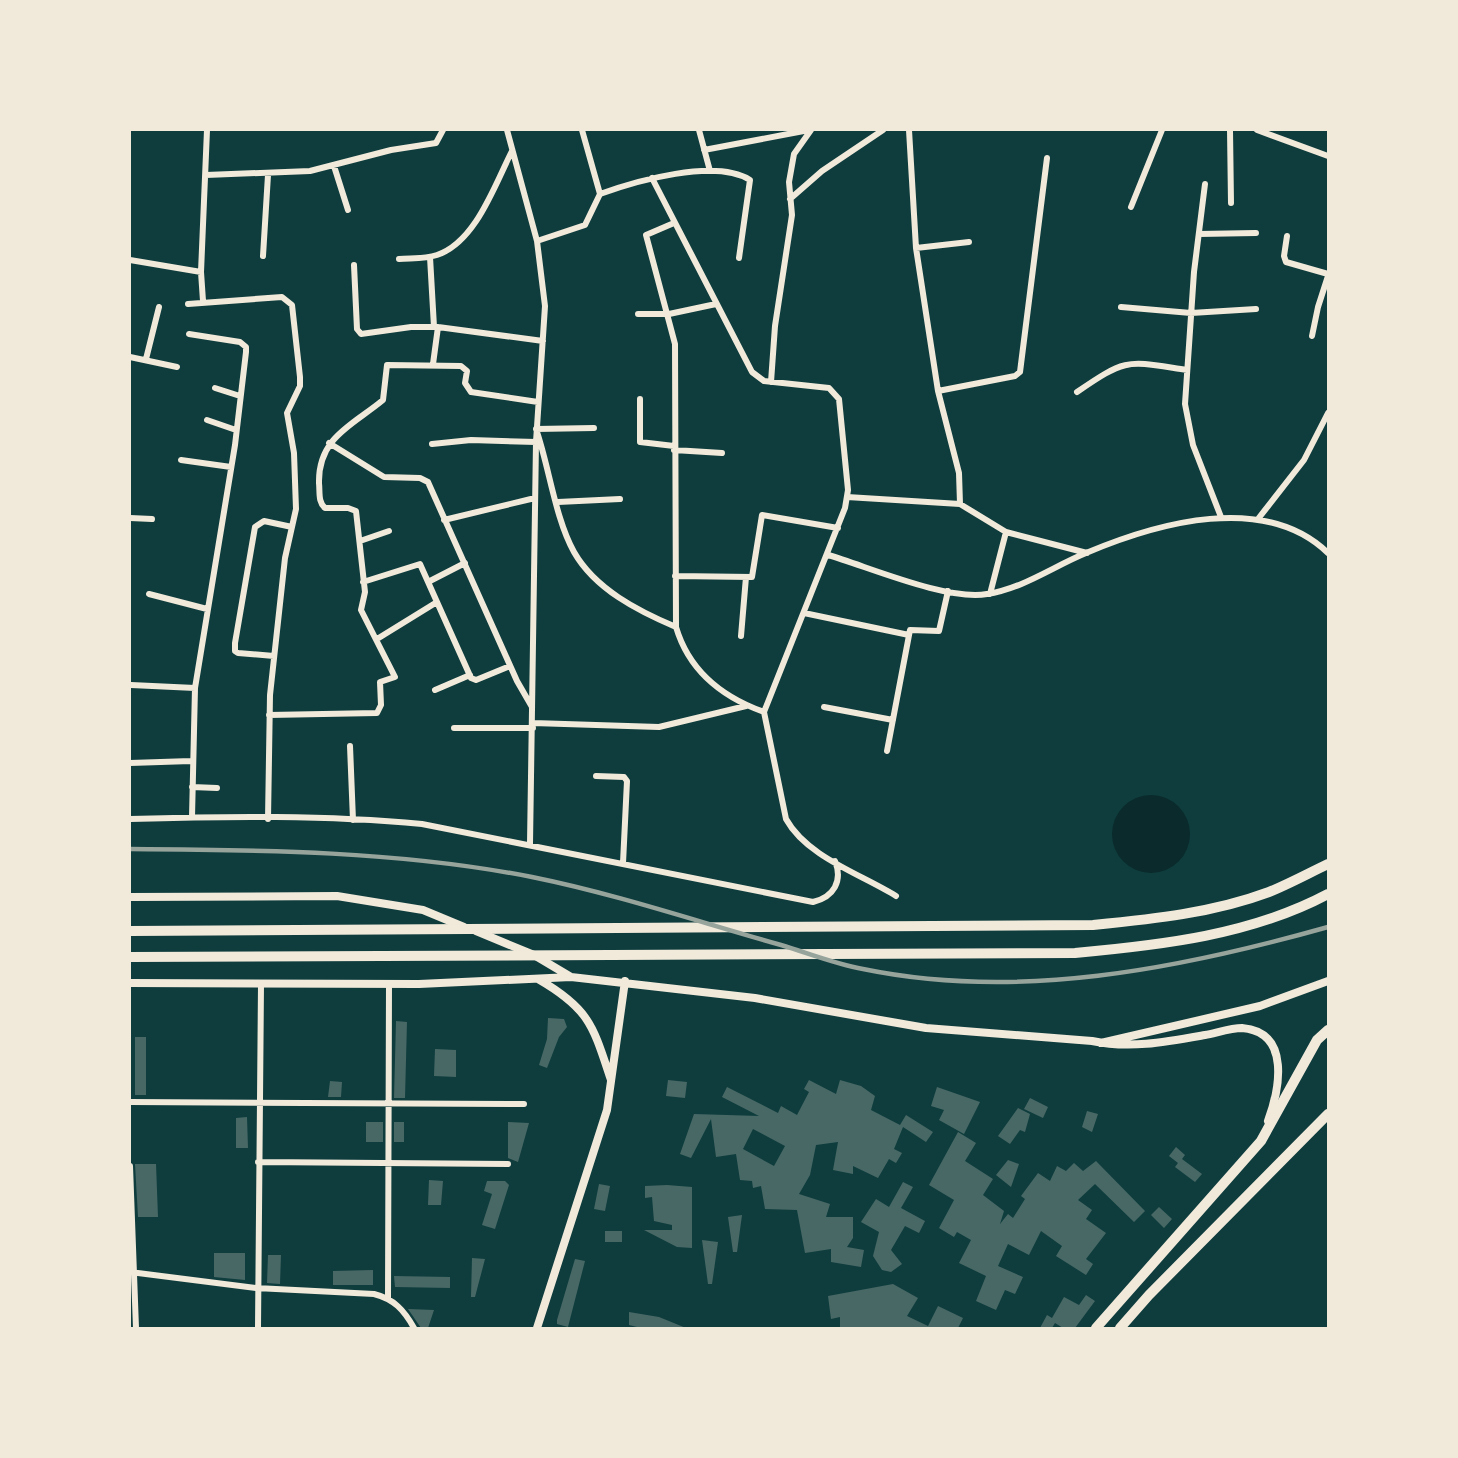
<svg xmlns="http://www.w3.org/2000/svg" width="1458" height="1458" font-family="'Nunito Sans',sans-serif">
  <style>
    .water { fill: #0a2a2b }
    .building { fill: #486865; fill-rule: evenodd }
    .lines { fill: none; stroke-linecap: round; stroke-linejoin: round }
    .minor { stroke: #f1e9da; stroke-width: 6 }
    .tertiary { stroke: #f1e9da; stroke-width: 8 }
    .trunk { stroke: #f1e9da; stroke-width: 10 }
    .rail { stroke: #97a49c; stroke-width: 4.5 }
  </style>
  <rect width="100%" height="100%" fill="#0f3d3e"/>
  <path class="water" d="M1112 834a39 39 0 1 1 78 0a39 39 0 1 1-78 0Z"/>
  <path class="building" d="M548,1018L564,1019L567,1027L559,1037L547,1068L539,1065L547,1039Z
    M396,1021L407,1022L405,1098H394Z
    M135,1037H146V1095H135Z
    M435,1049L456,1050V1077L434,1076Z
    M668,1080L687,1082L685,1098L666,1096Z
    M809,1080L836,1094L840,1080L861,1086L875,1096L871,1110L900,1125L906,1115L933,1132L926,1142L903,1127L894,1149L902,1153L896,1163L889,1159L878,1178L853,1166V1174L833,1170L838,1142L816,1145L810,1175L799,1194L830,1204L826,1217H853V1238L847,1247L864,1250L861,1267L831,1262V1249L805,1253L797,1210L765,1209L761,1186L753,1188L752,1181L740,1180L736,1154L716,1157L711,1119L691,1158L680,1154L694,1114L759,1116L722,1097L727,1087L778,1113L781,1106L797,1115L809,1092L804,1089ZM753,1129L785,1146L774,1166L743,1149Z
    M330,1081L342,1082L341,1097H328Z
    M937,1087L980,1102L964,1134L939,1120L944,1110L931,1106Z
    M1030,1098L1048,1107L1043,1118L1024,1109Z
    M1018,1108L1030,1114L1025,1132L1020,1130L1010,1144L998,1136Z
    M1087,1111L1098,1114L1092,1132L1082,1127Z
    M247,1117L248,1148H236V1118Z
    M366,1122H383V1142H366Z
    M394,1122H404V1142H394Z
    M508,1122L529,1123L518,1162L508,1158Z
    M958,1132L976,1143L965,1161L993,1179L983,1195L1004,1211L1000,1224L1008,1214L1013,1218L1025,1199L1021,1196L1038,1173L1050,1181L1057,1166L1066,1171L1074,1163L1083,1171L1096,1161L1145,1211L1134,1222L1095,1184L1078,1200L1092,1210L1086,1219L1106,1233L1086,1259L1093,1264L1086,1275L1056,1256L1062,1246L1041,1231L1029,1255L1008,1244L998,1266L1023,1277L1015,1294L1005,1290L996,1310L976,1301L986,1276L959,1263L971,1240L957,1232L954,1237L939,1228L954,1200L929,1185Z
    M1176,1147L1185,1155L1182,1159L1202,1174L1195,1182L1175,1167L1178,1163L1169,1156Z
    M1008,1160L1019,1164L1011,1187L996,1175Z
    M135,1164H156L158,1217H138Z
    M429,1180L443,1181L441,1205H428Z
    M487,1181H505L509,1185L495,1229L482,1225L492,1194L484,1191Z
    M903,1182L913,1187L901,1208L925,1221L919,1233L905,1226L891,1250L902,1264L891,1272L882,1270L873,1256L879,1232L861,1222L876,1199L889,1207Z
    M599,1184L610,1186L605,1211L594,1209Z
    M667,1185L692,1187V1248L677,1247L644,1230H672V1225L654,1221L652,1197L645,1198V1186Z
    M1159,1207L1172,1219L1164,1228L1151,1215Z
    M742,1215L737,1252H733L728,1217Z
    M605,1231H622V1242H605Z
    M702,1240L718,1242L712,1284H708Z
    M214,1253H245V1280L214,1277Z
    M268,1255H281L280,1284L267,1283Z
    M472,1258L485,1259L475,1297H471Z
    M575,1259L585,1261L568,1327L557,1324V1320Z
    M373,1270V1285H333V1271Z
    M394,1276L450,1277V1288L395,1287Z
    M893,1284L918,1298L907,1316L928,1326L938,1306L963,1318L958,1328H840V1317L831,1319L828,1296Z
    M1086,1295L1095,1301L1075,1328H1063L1055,1323L1052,1328H1040L1047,1315L1052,1318L1064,1297L1079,1305Z
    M408,1309L434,1310L428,1328H421Z
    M629,1312L659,1317L686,1328H641L629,1325Z"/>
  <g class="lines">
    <path class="minor" d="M507,130L537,241L545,306L536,442L530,844
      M582,130L600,194
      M699,130L710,171
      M909,130L916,248L938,391L959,473L960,504
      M1230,130L1231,203
      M1257,130L1328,156
      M704,150L809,130
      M334,166L348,210
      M206,175L310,171L391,150L436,143L443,130
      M652,178L752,372L764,381L829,388L839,399L848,490L845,508L764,712
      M1205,184L1194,272L1185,404L1193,445L1221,517
      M790,199L822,171L883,130
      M1131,207L1162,130
      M674,223L646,235L675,344L676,627C689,671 722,697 764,712
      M1199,234L1256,233
      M1287,236L1284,256L1286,262L1328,274
      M537,241L585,225L600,194C636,181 715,158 750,180L739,258
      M916,248L969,242
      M263,256L268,175
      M430,257L434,327
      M399,259C412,258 425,259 437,255C476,242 495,184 512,151
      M130,260L201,272
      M354,265L357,329L361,334L411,327H438L543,341
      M203,301L201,272L207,130
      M188,304L282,297L292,305L300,377V386L287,413L294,453L296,509L285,558L270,695L268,819
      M1121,307L1191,313L1256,309
      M638,314H669L716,304
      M189,334L240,342L246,347V352L235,445L195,688L192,817
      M1312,336L1318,307L1328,276
      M130,357L177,367
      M146,359L159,307
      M433,364L438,327
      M771,382L775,326L792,215L789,182L794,154L811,130
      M215,388L240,396
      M938,391L1015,376L1020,372L1047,158
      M1077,392C1128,357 1127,361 1187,370
      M640,399V442L674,446
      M207,420L236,430
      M594,428L536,429C549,466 555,518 574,552C595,589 638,611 676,627
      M329,443L384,477L420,478L428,482L517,681L532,707
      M432,444L471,440L536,442
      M674,450L722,453
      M181,460L231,467
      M847,497L960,504L1006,532L1087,553
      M558,502L620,499
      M130,518L152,519
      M1258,519L1304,460L1328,413
      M444,520L535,498
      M360,541L389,531
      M828,555C869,567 947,601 987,594C1022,589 1054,566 1086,553C1157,523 1265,492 1328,553
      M675,576L752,577L762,515L838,528
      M363,582L420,564L471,678L476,680L510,666
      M428,582L465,563
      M149,594L207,609
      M990,594L1006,532
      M804,613L909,635
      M741,636L746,577
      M377,639L437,602
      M274,656L238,653L235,651V643L255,527L264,521L292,527
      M131,685L195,688
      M435,690L470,675
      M824,707L893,720
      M764,712L786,819C807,857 861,874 896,896
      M269,715L377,713L381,705L380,682L395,677L361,610L365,592L356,511L348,508H325C318,502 320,493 319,483C318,437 353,425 383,400L387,365L461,366L467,371L465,383L471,392L538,402
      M533,723L659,727L746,706
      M454,728H533
      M350,746L353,820
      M887,751L910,630L939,631L948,591
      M130,763L191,761
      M596,776L624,777L627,781L623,863
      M192,787L217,788
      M130,819C226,816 326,815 422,824L813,902C834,897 843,881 835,861
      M130,1102L524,1104
      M258,1162L508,1164
      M130,1166L136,1328
      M130,1272L256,1288L374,1294C394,1299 404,1310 414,1328
      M388,1298L389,984
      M258,1328L261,985"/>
    <path class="tertiary" d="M130,897L337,896L423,910L464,927
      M476,931L534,955L571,977
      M538,979C590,1009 593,1026 611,1080
      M130,983L419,984L571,977L755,998L926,1028L1092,1041C1130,1049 1166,1042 1205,1035C1216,1033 1231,1028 1242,1028C1292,1032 1279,1091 1268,1121
      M1101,1043L1260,1006L1328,981
      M537,1328L607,1110L625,981"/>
    <path class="trunk" d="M130,931L1093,925C1153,919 1213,913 1269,892C1289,884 1309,873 1328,864
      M130,957L1075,953C1162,945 1251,935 1328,894
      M1096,1328L1261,1141L1317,1040L1328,1030
      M1120,1328L1149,1295L1328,1114"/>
    <path class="rail" d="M130,849C265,850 399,851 532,877C616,894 699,922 781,945C808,953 835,964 863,969C1018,1001 1179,969 1328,927"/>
  </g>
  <rect width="1458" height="1458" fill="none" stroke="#f1e9da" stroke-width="262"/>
</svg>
